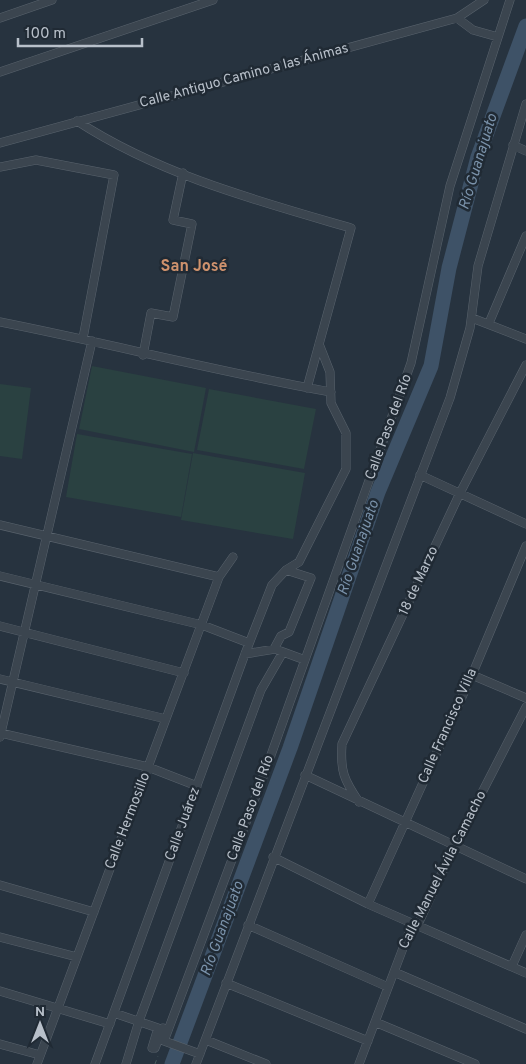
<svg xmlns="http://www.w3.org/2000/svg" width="526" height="1064" font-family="Overpass,sans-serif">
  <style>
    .green { fill: #2a4141 }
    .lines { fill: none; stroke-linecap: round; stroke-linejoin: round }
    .river { stroke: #3e5267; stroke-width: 15 }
    .street-casing { stroke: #59636d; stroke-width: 9 }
    .path { stroke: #495e5f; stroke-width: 1; stroke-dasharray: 4 4; stroke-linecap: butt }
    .street { stroke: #3b454f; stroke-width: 8 }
    .labels { text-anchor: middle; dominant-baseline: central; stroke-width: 5; stroke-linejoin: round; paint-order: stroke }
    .street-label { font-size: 14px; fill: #b8c0ca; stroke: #202a34 }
    .water-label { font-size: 15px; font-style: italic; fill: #7a92aa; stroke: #202a34 }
    .quarter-label { font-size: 16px; font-weight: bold; fill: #cf926d; stroke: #202a34 }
  </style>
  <rect width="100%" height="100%" fill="#27333f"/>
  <path class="green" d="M92,366L206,388L194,452L79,429Z
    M0,384L31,388L22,459L0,456Z
    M209,389L316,409L304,469L197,450Z
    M77,434L192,454L181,517L66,497Z
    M193,453L305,473L293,539L181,520Z"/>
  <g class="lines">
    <path class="river" d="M172,1064L290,748L378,492L431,366L449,268L478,157L526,26"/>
    <defs>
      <path id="street" d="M0,18L52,0
        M457,18L473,30L498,37
        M0,72L213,0
        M77,121C160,175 258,201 351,228L307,388
        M0,143L457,18L484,0
        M513,145L526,151
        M0,167L36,160L114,175L83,338
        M472,318L526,339
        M0,322C111,344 220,372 331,392
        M489,323L526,236
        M143,355L151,313L173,317L192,224L173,220L183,173
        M420,475L526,524
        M0,525L219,577
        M0,576L202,625L249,643
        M0,626L184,673
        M274,649L281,636L289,632L311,578L286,570
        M245,654L275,649L305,660
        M472,675L526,698
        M0,679L166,719
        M0,733L148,767L197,786
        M0,737L92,341
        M305,775L526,879
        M359,802C344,780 340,771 342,744L460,493L526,365
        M273,857L368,904L526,973
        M0,885L94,912
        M368,904L472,675L526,546
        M248,925L388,987
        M0,937L77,957
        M512,966L526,935
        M394,972L526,1029
        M226,983L368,1041
        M0,991L110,1024
        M114,1013L158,1028L152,1048H155L163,1028L168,1030
        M375,1022L475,1064
        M206,1040L266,1064
        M0,1044L40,1055
        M200,1054L164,1041L266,769L411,363L450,186L510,0
        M37,1064L219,577L233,557
        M95,1064L245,654L272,585L286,570L299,562L346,469V433L331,403L330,372L319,344
        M126,1064L139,1021L261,690L283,652
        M196,1064L450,398L470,328L478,266L526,104
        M359,1064L408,935L419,922L455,845L526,707"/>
    </defs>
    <use href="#street" class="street-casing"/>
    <path class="path" d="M155,1064L158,1056"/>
    <use href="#street" class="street"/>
  </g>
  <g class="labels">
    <g class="street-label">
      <text transform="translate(244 76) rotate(-15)">Calle Antiguo Camino a las Ánimas</text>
      <text transform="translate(389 427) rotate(-70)">Calle Paso del Río</text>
      <text transform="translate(419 581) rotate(-65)">18 de Marzo</text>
      <text transform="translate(448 726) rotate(-66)">Calle Francisco Villa</text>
      <text transform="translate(251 808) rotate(-70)">Calle Paso del Río</text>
      <text transform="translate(128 821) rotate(-69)">Calle Hermosillo</text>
      <text transform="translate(183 824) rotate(-70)">Calle Juárez</text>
      <text transform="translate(443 870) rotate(-63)">Calle Manuel Ávila Camacho</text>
    </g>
    <g class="water-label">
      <text transform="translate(479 162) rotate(-73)">Río Guanajuato</text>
      <text transform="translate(359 548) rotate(-71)">Río Guanajuato</text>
      <text transform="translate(223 929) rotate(-70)">Río Guanajuato</text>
    </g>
    <g class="quarter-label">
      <text x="194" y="267">San José</text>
    </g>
  </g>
  <g transform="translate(40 1024)" stroke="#202a34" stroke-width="4" paint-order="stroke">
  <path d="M0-4L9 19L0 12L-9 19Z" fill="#b8c0ca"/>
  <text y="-8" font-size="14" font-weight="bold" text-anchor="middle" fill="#b8c0ca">N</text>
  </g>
  <path d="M18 38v8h124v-8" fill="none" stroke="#b8c0ca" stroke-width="2.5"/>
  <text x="25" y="38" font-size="15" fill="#b8c0ca" stroke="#202a34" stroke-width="4" paint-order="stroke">100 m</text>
</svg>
